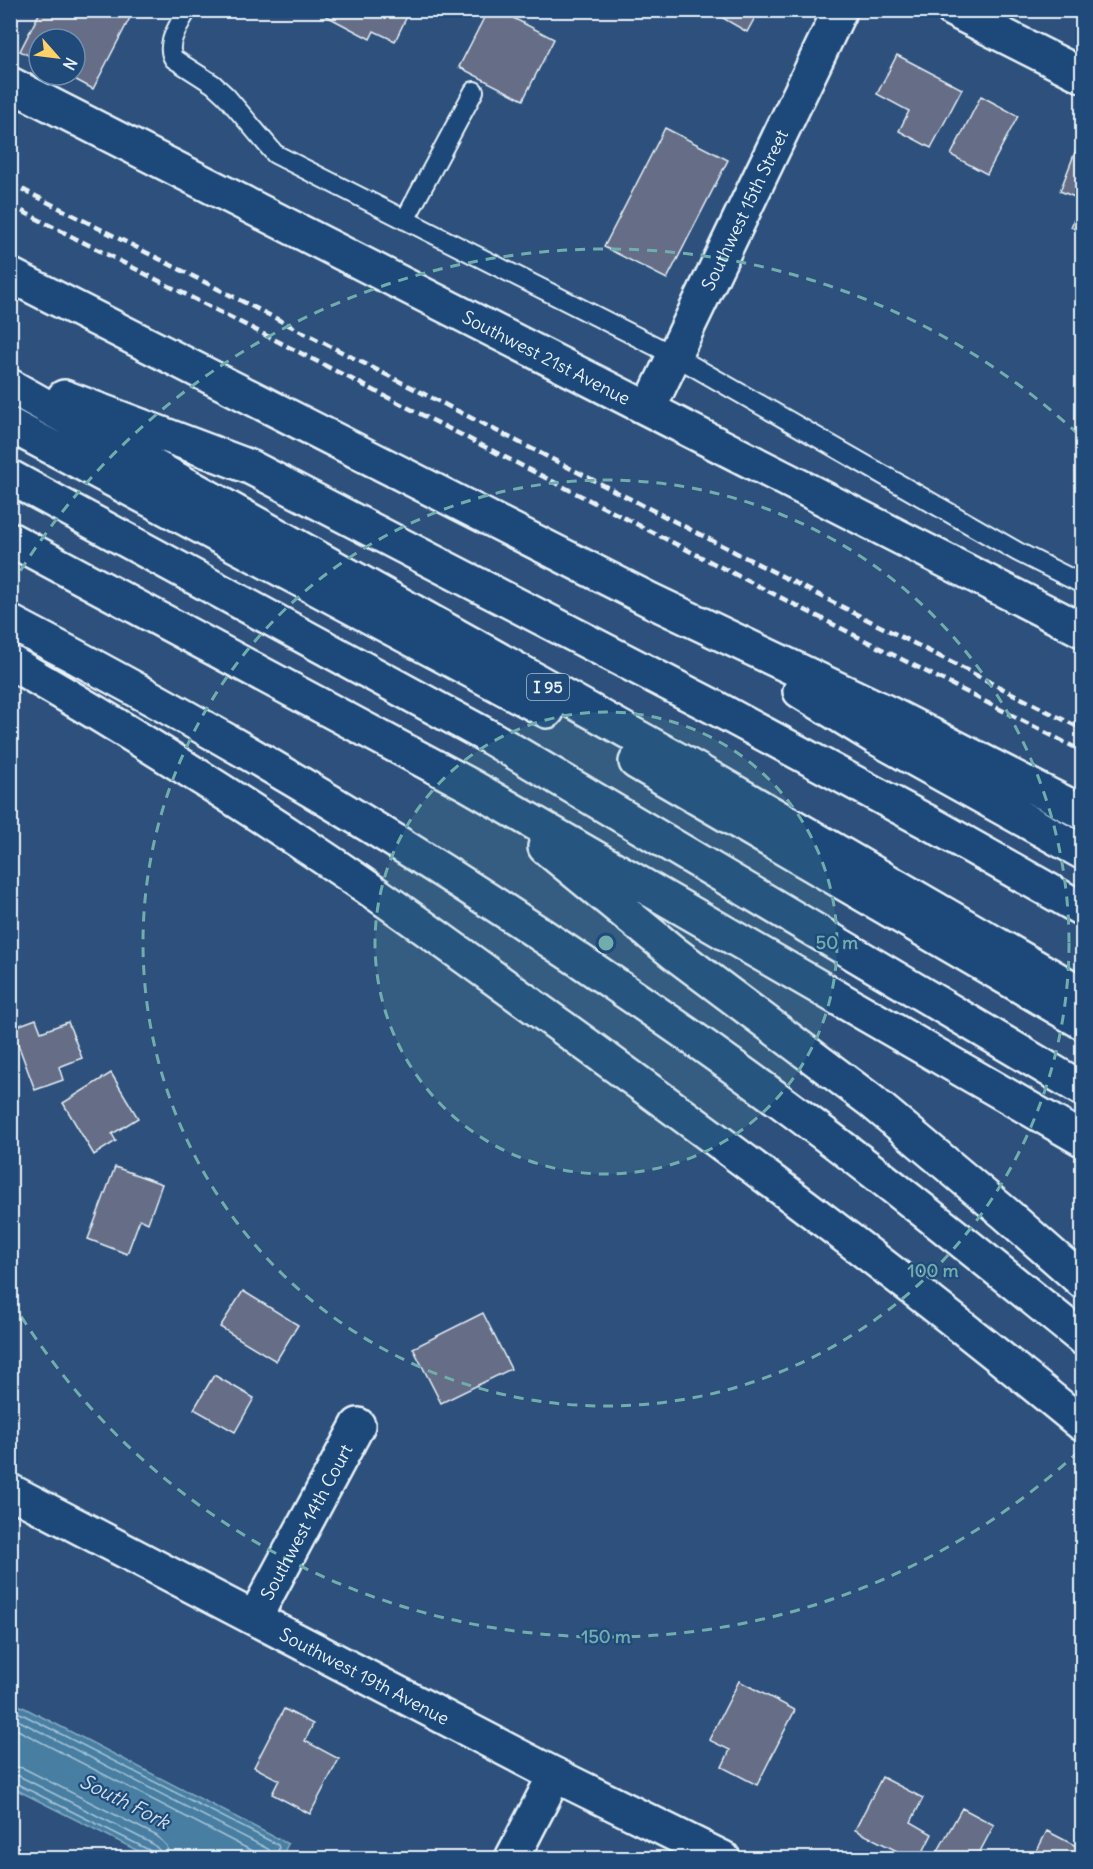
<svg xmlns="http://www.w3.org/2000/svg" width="1093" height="1869" font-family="Delius,sans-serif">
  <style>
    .water { fill: #467ea2; stroke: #87acc4; stroke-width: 1.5 }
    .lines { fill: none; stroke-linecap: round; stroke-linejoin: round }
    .shore { stroke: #a7c3d6; stroke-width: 1.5 }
    .building { fill: #656e86; stroke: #e8f1f8; stroke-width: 1.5 }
    .lane-casing { stroke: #e8f1f8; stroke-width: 22 }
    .street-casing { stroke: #e8f1f8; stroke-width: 38 }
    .highway-casing { stroke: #e8f1f8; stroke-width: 38 }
    .lane { stroke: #1f4a7a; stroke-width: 18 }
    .street { stroke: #1f4a7a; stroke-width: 33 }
    .highway { stroke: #1f4a7a; stroke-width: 33 }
    .rail { stroke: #e8f1f8; stroke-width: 4.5; stroke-dasharray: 9 4.5; stroke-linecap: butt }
    .ring { fill: none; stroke: #71adac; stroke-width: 3; stroke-dasharray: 10 8 }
    .labels { text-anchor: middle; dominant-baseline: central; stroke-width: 4.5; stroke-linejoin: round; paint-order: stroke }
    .shield { fill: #1f4a7a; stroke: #acbfd2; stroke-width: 1.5 }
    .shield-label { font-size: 16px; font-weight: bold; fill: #e8f1f8 }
    .street-label { font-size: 18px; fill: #e8f1f8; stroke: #1f4a7a }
    .water-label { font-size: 20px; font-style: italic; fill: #d0e0eb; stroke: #1f4a7a }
    .centre { fill: #71adac; stroke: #1f4a7a; stroke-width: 3 }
    .ring-label { font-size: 18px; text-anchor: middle; font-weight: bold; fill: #71adac; stroke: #1f4a7a; stroke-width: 4.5; stroke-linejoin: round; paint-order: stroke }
  </style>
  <rect width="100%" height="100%" fill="#2d517c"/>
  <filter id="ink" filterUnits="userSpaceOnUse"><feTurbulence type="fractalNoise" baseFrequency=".0167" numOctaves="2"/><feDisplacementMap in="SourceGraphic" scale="12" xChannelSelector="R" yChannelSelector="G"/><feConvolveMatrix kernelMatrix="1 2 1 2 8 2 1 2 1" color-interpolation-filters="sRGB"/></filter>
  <g filter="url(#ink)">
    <path class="water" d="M11,1701L288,1844L281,1858H152L11,1787Z"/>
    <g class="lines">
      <path class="shore" d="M10,1708L278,1845L279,1848L276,1858
        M10,1716L268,1849L270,1851L269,1858
        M10,1726L258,1854L260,1858
        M10,1766L23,1768L157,1836L167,1846L169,1858
        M10,1775L19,1776L153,1844L159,1850L160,1858
        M10,1782L15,1783L149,1850L152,1854L153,1858"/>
    </g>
    <path class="building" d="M41,10H134L93,89L67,75H75V39H39V61L20,51Z
      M315,10H410L395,41L374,31L370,39Z
      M488,10H498L554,39L523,100L459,67Z
      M709,10H759L747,32Z
      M897,55L962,89L931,148L899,131L909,111L877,94Z
      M981,96L1018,116L987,174L951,155Z
      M665,128L728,160L667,279L604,247Z
      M1077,147L1082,149V232L1071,227L1082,200L1060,191Z
      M36,1019L41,1032L68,1022L82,1058L59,1067L63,1080L35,1090L12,1028Z
      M111,1073L138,1118L112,1134L116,1141L94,1155L63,1103Z
      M115,1167L162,1184L148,1223L140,1219L127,1254L88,1239Z
      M243,1291L298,1325L276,1361L220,1327Z
      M483,1313L511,1369L441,1403L413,1348Z
      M214,1375L254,1398L235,1432L194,1409Z
      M739,1681L795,1710L757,1785L722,1767L730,1750L709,1740Z
      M284,1709L313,1724L305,1741L339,1759L310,1814L272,1794L279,1780L254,1767Z
      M882,1777L923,1798L911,1822L932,1834L920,1858H911L855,1830Z
      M962,1808L994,1825L977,1857L980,1858H934Z
      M1047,1831L1082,1849V1858H1033Z"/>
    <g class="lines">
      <defs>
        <path id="lane" d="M187,10C180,24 164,45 174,59L213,84L226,96L275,154L675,356L1018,552L1082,584
          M405,220L474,91"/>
        <g id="street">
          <path d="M953,10L1082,75"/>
          <path id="s1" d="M10,84L1082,630"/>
          <path id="s2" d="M649,408L840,10"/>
          <path id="s3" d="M10,1491L555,1775L723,1858"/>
          <path id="s4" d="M255,1617L358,1425"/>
          <path d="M512,1858L555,1775"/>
        </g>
        <path id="highway" d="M10,275L650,600L890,714L1082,812
          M10,386L700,772L1082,994
          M64,397L250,467L712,706L935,826L1082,909
          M10,425L547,711
          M10,477L491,738L1082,1089
          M10,539L469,785L1082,1139
          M10,622C264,754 508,905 739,1071C857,1156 970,1247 1082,1338
          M10,662C119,725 226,792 330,862C409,915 485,972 562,1027C739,1155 914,1285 1082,1424
          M800,691L875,737L1082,852
          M636,762L1082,1022
          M545,847L674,953L870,1100L1006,1214L1082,1281"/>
      </defs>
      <use href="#lane" class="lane-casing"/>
      <use href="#street" class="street-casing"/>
      <use href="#highway" class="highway-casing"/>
      <use href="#lane" class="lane"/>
      <use href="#street" class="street"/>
      <use href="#highway" class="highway"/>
      <path class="rail" d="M10,183L1082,729
        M10,205L1082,751"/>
    </g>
  </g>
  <circle cx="606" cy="943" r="231" fill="#71adac" fill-opacity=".12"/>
  <g class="ring">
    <circle cx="606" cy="943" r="231"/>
    <circle cx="606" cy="943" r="463"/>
    <path d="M1079 1451A694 694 0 0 1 11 1300M11 586A694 694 0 0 1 1079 435"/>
  </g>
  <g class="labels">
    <rect class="shield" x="527" y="674" width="42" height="26" rx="4.5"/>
    <g class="shield-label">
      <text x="548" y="687">I 95</text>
    </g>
    <g class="street-label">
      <text stroke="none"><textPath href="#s2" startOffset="220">Southwest 15th Street</textPath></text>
      <text stroke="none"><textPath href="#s1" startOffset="602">Southwest 21st Avenue</textPath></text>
      <text stroke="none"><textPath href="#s4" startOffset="108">Southwest 14th Court</textPath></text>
      <text stroke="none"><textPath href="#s3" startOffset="400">Southwest 19th Avenue</textPath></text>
    </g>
    <g class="water-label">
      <text transform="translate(125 1801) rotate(27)">South Fork</text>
    </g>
  </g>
  <circle cx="606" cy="943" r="9" class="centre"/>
  <g class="ring-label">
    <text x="837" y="949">50 m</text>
    <text x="933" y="1277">100 m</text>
    <text x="606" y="1643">150 m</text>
  </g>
  <rect width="1093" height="1869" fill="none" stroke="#1f4a7a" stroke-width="36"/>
  <rect x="18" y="18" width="1057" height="1833" fill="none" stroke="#e8f1f8" stroke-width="2" filter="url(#ink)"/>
  <g transform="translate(57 57) rotate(118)"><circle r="28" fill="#1f4a7a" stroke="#6f8dac" stroke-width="1.5"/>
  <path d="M0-4.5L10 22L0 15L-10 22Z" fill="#ffd166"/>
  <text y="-9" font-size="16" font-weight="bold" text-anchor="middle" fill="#e8f1f8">N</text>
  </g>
</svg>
